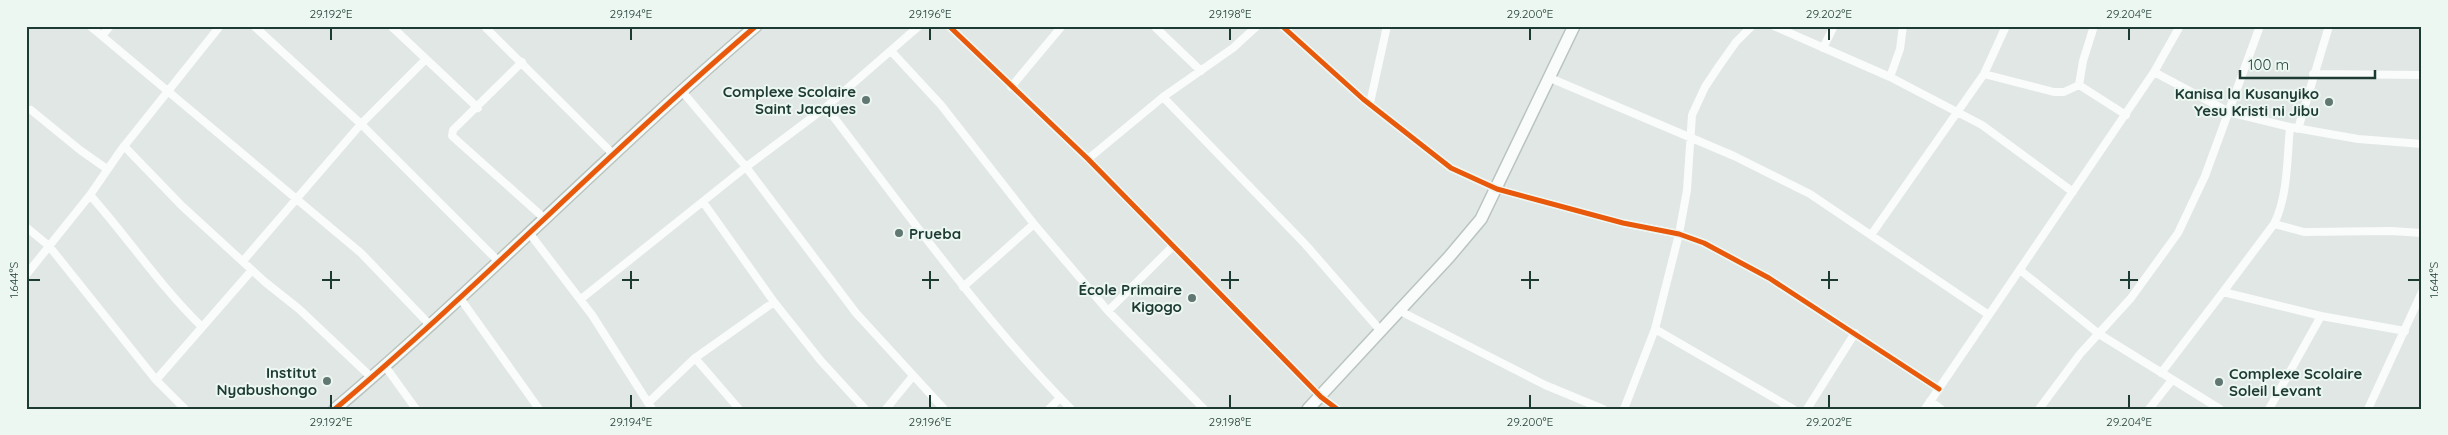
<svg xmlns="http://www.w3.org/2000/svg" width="2448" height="435" font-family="Quicksand,sans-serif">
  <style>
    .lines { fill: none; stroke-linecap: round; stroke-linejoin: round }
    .secondary-casing { stroke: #b9c4bf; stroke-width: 14 }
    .street { stroke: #fafbfb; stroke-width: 8 }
    .secondary { stroke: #fafbfb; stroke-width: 11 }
    .cycleway-casing { stroke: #edf7f2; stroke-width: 8 }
    .cycleway { stroke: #e8590c; stroke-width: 5 }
    .ticks { fill: none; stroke: #1d3b33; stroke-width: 2 }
    .poi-dot { fill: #617771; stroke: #edf7f2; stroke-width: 2 }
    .labels { text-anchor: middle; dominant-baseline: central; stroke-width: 4; stroke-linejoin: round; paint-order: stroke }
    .poi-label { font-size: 15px; font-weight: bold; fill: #1d3b33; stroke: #edf7f2; text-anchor: end }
    .neatline { fill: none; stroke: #1d3b33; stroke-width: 2 }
    .ticks-label { font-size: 12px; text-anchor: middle; fill: #1d3b33 }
  </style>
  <rect width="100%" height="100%" fill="#e0e7e4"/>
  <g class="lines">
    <defs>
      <path id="secondary" d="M335,409C480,286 612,149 756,26
        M1308,409L1449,257L1481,219L1574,26"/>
    </defs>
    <use href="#secondary" class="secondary-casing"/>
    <path class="street" d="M90,26L361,253L430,325
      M254,26L361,124L498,261
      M391,26L478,108
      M484,26L614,155
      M949,26L1088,159L1321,397L1337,409
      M1154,26L1201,71
      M1282,26L1363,99L1451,168L1497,189L1623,223L1679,234L1704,243L1769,278L1939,389
      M1774,26L1890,77L1982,125L2073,192
      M2094,26L2083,61L2079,85L2126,115
      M102,36L110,26
      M1823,48L1834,26
      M891,51L941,105L1034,224L1108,311L1204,409
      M522,62L453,130L452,136L545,219
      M2154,72L2229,112L2290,127L2358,139L2422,144
      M1984,74L2054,92H2064L2079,85
      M2313,74L2422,75
      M1890,77L1900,49L1903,26
      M1550,78L1734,156L1810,194L1989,315
      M1011,87L1062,26
      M681,90L746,167L856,313L944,409
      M1163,97L1305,244L1380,330
      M1370,103L1387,26
      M826,107C905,210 980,316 1071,409
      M31,110L80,150L107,169
      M2290,127C2287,158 2288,196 2274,224L2304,232L2391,231L2422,233
      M2298,129L2329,26
      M124,146L182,206L265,282L299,309L372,378
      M1088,159L1163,97L1233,48L1257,26
      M90,195C128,238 160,286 201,326
      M703,202L774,302L821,361L865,409
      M26,227L49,246L156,380L185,409
      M530,234L592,315L652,409
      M1871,235L1984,74L2006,26
      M243,261L361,124L425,60
      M2020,270L2099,334L2220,409
      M26,275L90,195L121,150L220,26
      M963,287L1034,224
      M2223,292L2274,224
      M460,298L539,409
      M581,299L746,167L826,107L919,26
      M1398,310L1545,385L1603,409
      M1108,311L1173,246
      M1655,329L1793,409
      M695,358L739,409
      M385,366L416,409
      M2161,373L2223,292L2321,316L2405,331
      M156,380L252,270
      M1930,401L1941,409
      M648,403L695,358L774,302
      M886,409L913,376
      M1049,409L1060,398
      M1624,409L1655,329L1679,234L1687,190L1692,115L1705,87L1719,66L1736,42L1752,26
      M1807,409L1855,333
      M1925,409L2154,72L2180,26
      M2039,409L2080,354L2131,298L2178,233L2205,176L2260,26
      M2149,409L2172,380
      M2269,409L2321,316
      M2368,409L2422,292"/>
    <use href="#secondary" class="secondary"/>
    <defs>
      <path id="cycleway" d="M949,26L1088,159L1321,397L1337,409
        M1282,26L1363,99L1451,168L1497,189L1623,223L1679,234L1704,243L1769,278L1939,389
        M335,409C480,286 612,149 756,26"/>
    </defs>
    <use href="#cycleway" class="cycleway-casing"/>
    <use href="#cycleway" class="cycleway"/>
  </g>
  <path class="ticks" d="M331,28V40M631,28V40M930,28V40M1230,28V40M1530,28V40M1829,28V40M2129,28V40M331,271V289M631,271V289M930,271V289M1230,271V289M1530,271V289M1829,271V289M2129,271V289M28,280H40M322,280H340M622,280H639M922,280H939M1221,280H1239M1521,280H1539M1821,280H1838M2120,280H2138M2408,280H2420M331,395V408M631,395V408M930,395V408M1230,395V408M1530,395V408M1829,395V408M2129,395V408"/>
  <g class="poi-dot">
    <circle cx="866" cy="100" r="5"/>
    <circle cx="2329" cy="102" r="5"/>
    <circle cx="899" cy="233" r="5"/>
    <circle cx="1192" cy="298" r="5"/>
    <circle cx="327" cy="381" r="5"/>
    <circle cx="2219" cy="382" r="5"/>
  </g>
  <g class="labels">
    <g class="poi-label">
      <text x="856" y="91">Complexe Scolaire<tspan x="856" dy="17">Saint Jacques</tspan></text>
      <text x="2319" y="93">Kanisa la Kusanyiko<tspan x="2319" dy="17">Yesu Kristi ni Jibu</tspan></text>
      <text x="909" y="233" text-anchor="start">Prueba</text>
      <text x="1182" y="289">École Primaire<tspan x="1182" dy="17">Kigogo</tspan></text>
      <text x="317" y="372">Institut<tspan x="317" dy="17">Nyabushongo</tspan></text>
      <text x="2229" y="373" text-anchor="start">Complexe Scolaire<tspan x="2229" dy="17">Soleil Levant</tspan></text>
    </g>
  </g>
  <rect width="2448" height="435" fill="none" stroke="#edf7f2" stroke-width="55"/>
  <path d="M2240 70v8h135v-8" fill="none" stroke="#1d3b33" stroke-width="2.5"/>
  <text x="2248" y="70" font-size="15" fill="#1d3b33" stroke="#edf7f2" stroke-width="4" paint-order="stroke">100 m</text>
  <rect x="28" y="28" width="2392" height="380" class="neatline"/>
  <g class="ticks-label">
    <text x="331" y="18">29.192°E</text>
    <text x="631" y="18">29.194°E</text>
    <text x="930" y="18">29.196°E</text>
    <text x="1230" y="18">29.198°E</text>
    <text x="1530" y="18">29.200°E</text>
    <text x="1829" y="18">29.202°E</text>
    <text x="2129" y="18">29.204°E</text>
    <text transform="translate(14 280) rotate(-90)" y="4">1.644°S</text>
    <text transform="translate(2434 280) rotate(-90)" y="4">1.644°S</text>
    <text x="331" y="426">29.192°E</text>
    <text x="631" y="426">29.194°E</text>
    <text x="930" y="426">29.196°E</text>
    <text x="1230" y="426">29.198°E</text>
    <text x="1530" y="426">29.200°E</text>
    <text x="1829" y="426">29.202°E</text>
    <text x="2129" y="426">29.204°E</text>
  </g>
</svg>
